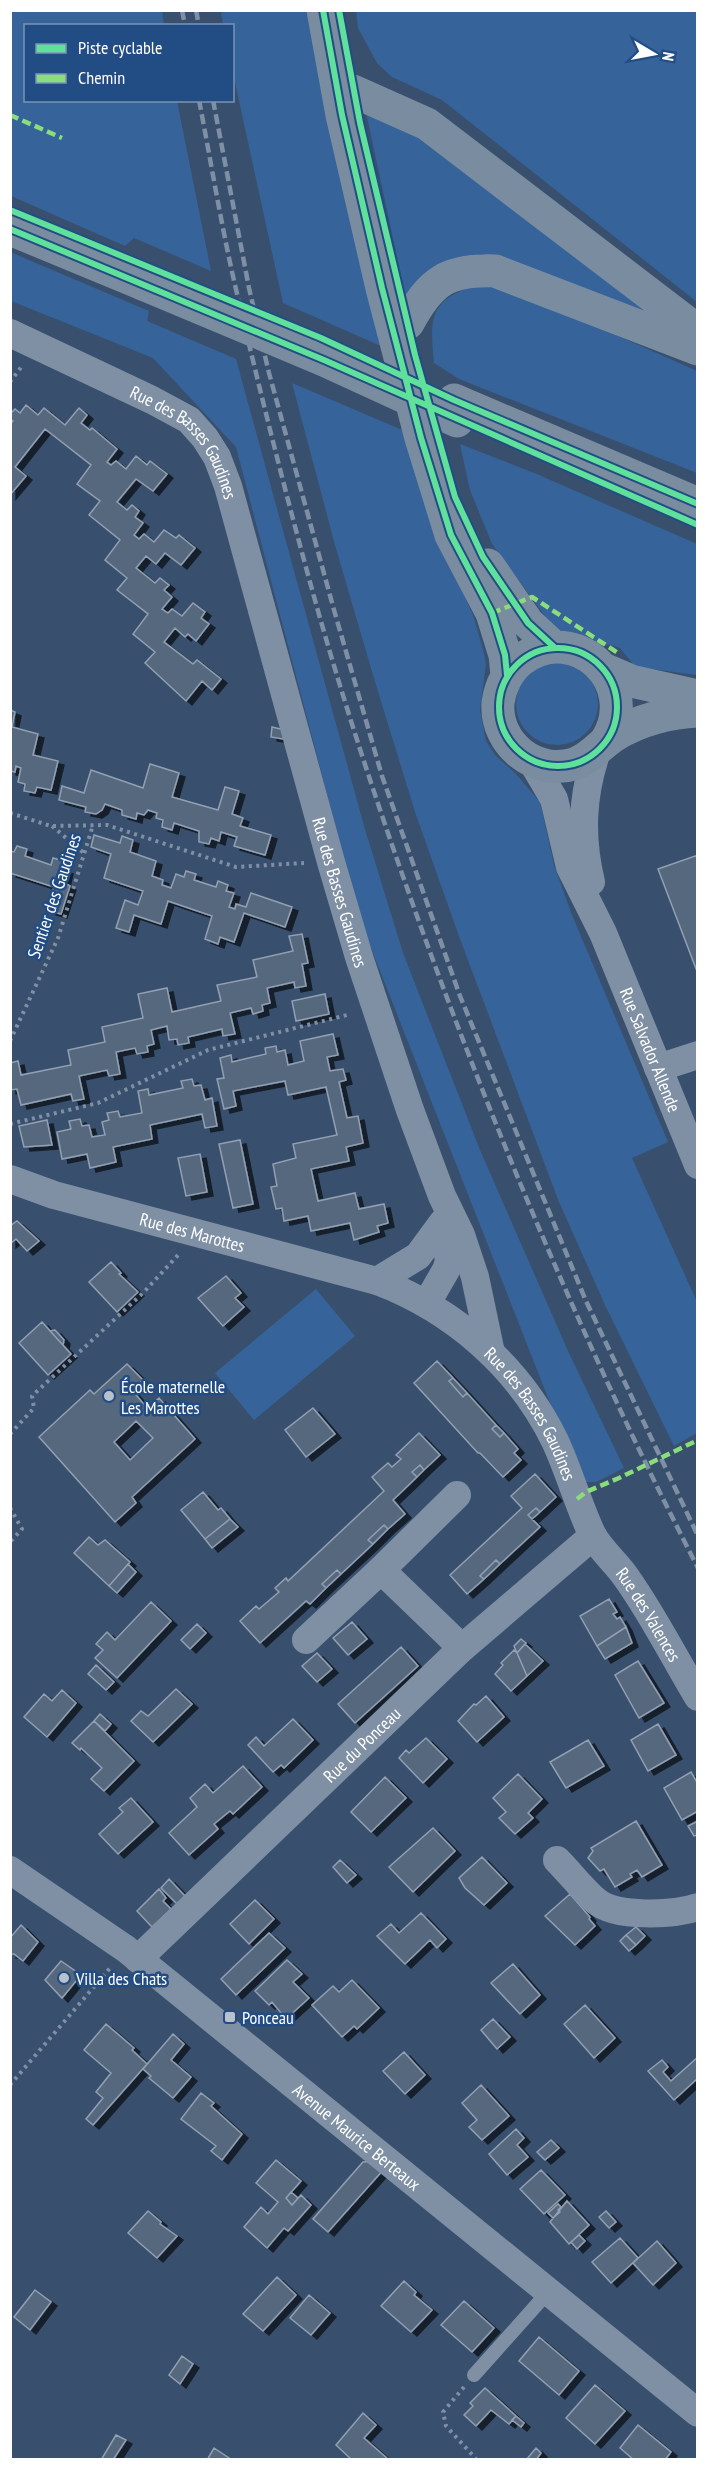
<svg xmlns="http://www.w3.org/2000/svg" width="708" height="2470" font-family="'PT Sans Narrow',sans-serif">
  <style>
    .green { fill: #36639a }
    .building { fill: #54677e; stroke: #92a0b2; stroke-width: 1.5; fill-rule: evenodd; filter: url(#shadow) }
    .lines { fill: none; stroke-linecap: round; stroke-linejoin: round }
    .path { stroke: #7f90a4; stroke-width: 4; stroke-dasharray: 3 4.5; stroke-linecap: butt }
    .service { stroke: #7f90a4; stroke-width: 14 }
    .minor { stroke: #7f90a4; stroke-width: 28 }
    .secondary { stroke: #7a8ca0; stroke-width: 33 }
    .rail { stroke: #7f90a4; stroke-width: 4.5; stroke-dasharray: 10 4.5; stroke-linecap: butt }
    .secondary-bridge { stroke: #7a8ca0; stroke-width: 33 }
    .quiet { stroke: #8add7b; stroke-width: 4.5; stroke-dasharray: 9 4.5; stroke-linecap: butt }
    .cycleway-casing { stroke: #224d84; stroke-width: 10 }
    .cycleway { stroke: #60e19b; stroke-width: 6 }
    .poi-dot { fill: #b9c2cc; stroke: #224d84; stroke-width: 2 }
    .labels { text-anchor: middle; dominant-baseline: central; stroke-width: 5; stroke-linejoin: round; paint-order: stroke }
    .street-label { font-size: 18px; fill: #fff; stroke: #224d84 }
    .poi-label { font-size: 18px; fill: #fff; stroke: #224d84; text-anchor: start }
  </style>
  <defs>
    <filter id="shadow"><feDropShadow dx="6" dy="4" stdDeviation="0" flood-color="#0009"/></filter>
  </defs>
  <rect width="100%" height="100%" fill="#38506e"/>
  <path class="green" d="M10,11H162L164,25L26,26V100L177,101L211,271L134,238L125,246L11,196Z
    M221,11H308L381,346L283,303L233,73L232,26L223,25Z
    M356,11H697V302L442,100L392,77L377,63L358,28Z
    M366,112L395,118L666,320L507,260L482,254L461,257L407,304Z
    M10,252L149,311L147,321L236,359L364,826L403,953L480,1150L568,1351L624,1468L596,1482H584L569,1451L360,920L236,447L153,358L11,301Z
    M480,284L542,302L697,371V473L459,379L434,363C429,314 431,299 480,284Z
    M292,383L407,432L452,568L473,615L483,649L486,664L480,710L486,741L495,755L516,774L540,802L554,865L572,915L668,1142L632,1158L697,1302V1433L674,1446L605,1305L559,1202L460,939L415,812L373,675L335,545Z
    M460,444L539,475L697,544V675L644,668L633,664L620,648L611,645L601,646L591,640L559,630L547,619L492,544L470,490Z
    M516 704a41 41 0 1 1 82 0a41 41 0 1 1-82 0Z
    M316,1289L355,1336L254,1420L215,1373Z"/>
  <path class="building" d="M26,405L38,415L44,408L65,425L79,408L87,415L81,423L90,430L92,428L117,449L107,462L111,465L116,461L126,469L136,456L147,465L150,461L167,474L153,491L136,479L117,502L127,510L132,505L139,511L135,517L143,523L134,535L139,539L144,534L154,542L164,530L176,538L179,535L195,548L181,565L165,553L156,564L146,556L136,568L155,583L160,578L169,585L164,590L172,597L162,609L168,613L172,609L182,616L193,603L205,612L201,618L209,624L196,641L188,634L185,637L175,628L164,642L193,664L197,660L221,679L212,690L202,681L186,701L145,663L155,652L133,634L148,614L117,590L127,578L105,560L120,540L89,515L100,501L77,484L91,465L45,429L15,467L26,476L10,495V425L13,421L10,419V414L15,409L20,413Z
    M10,710L15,712L12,727L38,734L33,755L58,761L51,790L37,787L35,793L24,791L25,784L18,782L21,768L16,766L15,772L10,771Z
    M272,727L285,730L283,739L271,737Z
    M150,764L179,773L172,797L218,810L225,787L239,791L232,814L243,818L240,826L271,835L265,855L234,846L237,837L221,832L219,841L211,838L209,844L199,842V831L174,823L172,830L162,827L163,820L156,818L157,813L148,810L144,815L137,813L136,819L122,815V810L105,804L102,810L96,814L85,812L86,807L59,800L62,786L84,793L91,770L143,788Z
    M94,835L120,843L122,836L133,840L130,852L156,861L152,876L163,880L162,885L171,888L176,874L184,877L186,871L196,874L194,880L216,887L218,881L228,885L226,891L234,893L229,907L235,909L236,904L246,907L251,893L292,907L285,927L244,913L234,942L220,937L218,944L205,939L212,916L168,901L161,924L134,915L129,932L116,928L125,900L138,905L143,891L104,878L111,854L91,847Z
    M17,846L27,849L25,856L51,865L53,858L64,861L62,868L67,870L64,883L70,886L61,914L47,910L54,887L10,873V851L14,852Z
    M698,855V974L658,869Z
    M302,934L308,963L302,964L306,986L295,988L294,982L267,988L270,1003L262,1005L263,1011L253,1014L251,1008L230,1013L235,1034L223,1036L222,1029L188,1037L189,1043L178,1045L177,1039L169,1040L167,1026L151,1030L154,1044L147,1046L148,1052L137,1054L135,1048L116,1052L120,1074L109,1076L107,1070L79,1076L84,1099L73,1101L71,1094L21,1105L17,1089L10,1090V1063L18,1061L21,1075L71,1065L68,1050L105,1042L102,1027L143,1018L138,994L167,988L172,1012L221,1001L217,985L257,977L253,960L293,951L289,936Z
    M325,994L329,1014L296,1021L292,1001Z
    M333,1034L338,1055L327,1057L330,1071L343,1069L346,1080L339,1082L347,1118L358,1116L363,1143L346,1147L349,1161L311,1169L318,1201L355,1193L359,1209L384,1204L388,1223L377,1226L379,1232L354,1240L350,1223L311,1231L308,1216L284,1221L282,1208L276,1209L271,1187L277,1186L273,1164L296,1158L293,1144L337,1135L326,1087L288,1095L285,1081L233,1091L236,1106L224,1109L217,1079L224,1078L220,1058L231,1055L232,1062L266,1054L265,1048L276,1046L277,1052L285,1050L288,1065L304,1061L300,1041Z
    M192,1079L194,1086L201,1085L205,1100L212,1098L217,1126L205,1128L202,1114L150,1125L152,1139L113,1147L116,1162L90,1168L87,1154L62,1159L57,1132L71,1129L69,1121L80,1119L82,1126L89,1125L92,1137L105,1135L102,1122L109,1120L107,1113L118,1111L120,1117L142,1113L138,1091L148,1089L149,1095L183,1088L181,1081Z
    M47,1120L52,1145L24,1147L19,1126Z
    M240,1140L253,1204L233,1208L219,1144Z
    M200,1154L207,1192L186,1196L178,1158Z
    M17,1221L39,1241L27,1251L16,1239L10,1244V1226Z
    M111,1262L121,1273L119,1274L138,1292L117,1312L89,1282Z
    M226,1276L241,1293L235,1298L244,1307L223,1326L198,1298Z
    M42,1322L71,1354L48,1375L19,1343Z
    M55,1330L64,1340L63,1345L50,1331Z
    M437,1361L453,1378L449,1381L463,1397L467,1393L496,1425L492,1429L500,1437L504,1433L518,1449L514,1453L521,1460L503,1477L480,1453H478L414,1383Z
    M127,1364L143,1380L132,1390L147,1408L159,1398L195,1439L132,1497L136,1503L115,1522L39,1437L90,1390L94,1394ZM136,1421L153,1438L130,1460L114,1442Z
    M453,1378L467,1393L463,1397L449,1381Z
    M313,1408L335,1434L306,1457L285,1430Z
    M496,1425L504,1433L500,1437L492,1429Z
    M419,1433L440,1455L424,1470L420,1465L412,1472L417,1477L393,1500L405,1514L388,1529L384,1525L368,1540L373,1544L341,1574L337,1570L322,1584L326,1588L310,1604L306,1601L260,1643L240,1621L256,1606L259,1609L279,1592L275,1588L286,1578L288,1581L384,1491L372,1477L388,1463L392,1467L401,1459L396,1455Z
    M420,1465L424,1470L417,1477L412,1472Z
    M535,1474L556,1497L540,1512L536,1508L528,1515L540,1527L500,1564L496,1560L480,1576L484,1579L467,1594L450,1575L522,1508L511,1496Z
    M203,1492L218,1510L221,1508L230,1519L205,1539L181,1510Z
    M536,1508L540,1512L532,1519L528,1515Z
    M230,1519L238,1527L212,1548L205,1539Z
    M384,1525L388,1529L373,1544L368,1540Z
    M89,1537L98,1545L105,1540L130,1562L109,1586L74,1553Z
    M496,1560L500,1564L484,1579L480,1576Z
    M128,1564L136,1572L117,1593L109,1586Z
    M337,1570L341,1574L326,1588L322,1584Z
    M609,1599L617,1612L613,1614L617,1619L620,1617L626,1627L597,1646L580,1616Z
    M151,1602L171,1621L117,1678L95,1658L103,1650L96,1644L107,1632L115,1640Z
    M352,1622L367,1639L348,1655L333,1638Z
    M197,1624L206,1633L190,1649L181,1640Z
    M626,1627L632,1643L605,1659L597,1646Z
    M521,1639L526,1643L517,1653L514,1646Z
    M525,1644L543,1661L527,1676L517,1653Z
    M401,1647L418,1666L355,1723L338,1704Z
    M514,1650L517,1653L527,1676L511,1691L495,1674L503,1665L501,1663Z
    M317,1653L332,1669L317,1682L302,1666Z
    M638,1661L664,1703L639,1718L615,1675Z
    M96,1665L114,1682L106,1690L88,1674Z
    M176,1689L192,1704L153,1742L131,1721L141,1711L148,1716Z
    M62,1690L76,1703L47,1737L24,1717L44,1694L52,1701Z
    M486,1696L504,1717L477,1742L458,1721L474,1704L476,1705Z
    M100,1714L111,1724L105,1731L94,1721Z
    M293,1719L313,1740L284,1768L281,1765L273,1772L248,1745L256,1737L264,1746Z
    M94,1721L134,1761L104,1791L91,1779L102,1768L81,1748L80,1750L72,1743Z
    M658,1724L676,1755L648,1771L631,1740Z
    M426,1738L447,1759L423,1783L399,1758L406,1750L409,1753Z
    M588,1740L604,1766L566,1788L550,1762Z
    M243,1766L262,1787L233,1814L230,1811L214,1824L218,1829L189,1855L169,1833L197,1807L190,1798L205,1784L213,1793Z
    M691,1772L698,1784V1811L682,1820L664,1788Z
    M518,1774L542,1799L528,1813L533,1818L515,1834L499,1818L506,1812L493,1798Z
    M385,1777L406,1798L371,1832L351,1812Z
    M131,1798L153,1822L118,1854L99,1834L123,1812L119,1808Z
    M636,1821L662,1865L642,1877L637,1870L630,1874L632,1877L615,1887L604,1869L600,1871L588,1858L593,1851L591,1848Z
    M698,1821V1835L694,1836L688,1826Z
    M433,1828L455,1851L413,1892L389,1867Z
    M482,1857L507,1883L484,1905L465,1888L459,1878Z
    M340,1860L356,1875L347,1883L333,1867Z
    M169,1879L185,1896L177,1904L161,1888Z
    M159,1889L166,1898L163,1901L171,1909L152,1927L137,1911Z
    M570,1894L590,1917L589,1919L595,1926L575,1945L545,1916Z
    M255,1900L274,1919L249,1944L230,1924Z
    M421,1913L446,1939L437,1948L430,1940L405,1964L377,1936L391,1924L399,1933Z
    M21,1925L38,1942L23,1961L14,1954H10V1938Z
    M636,1927L645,1936L636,1945L626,1935Z
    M269,1933L285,1948L236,1995L221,1979Z
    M626,1935L636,1945L629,1951L620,1941Z
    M287,1960L302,1974L293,1982L309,1998L286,2019L272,2002L269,2005L255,1991Z
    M61,1961L81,1975L62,1998L45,1980Z
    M513,1964L540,1995L520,2014L491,1983Z
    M352,1980L379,2008L357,2029L354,2026L342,2037L312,2005L333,1986L339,1992Z
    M585,2005L615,2038L594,2058L564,2024Z
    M493,2019L510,2037L497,2049L481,2030Z
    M106,2024L134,2048L132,2050L147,2064L93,2125L86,2119L103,2098L96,2092L111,2073L84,2050Z
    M173,2034L184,2044L171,2060L191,2077L173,2098L149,2078L151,2076L143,2069Z
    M404,2052L425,2075L405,2094L383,2071Z
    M698,2057V2078L674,2100L648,2071L662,2060L668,2067L663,2072L671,2081Z
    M481,2085L509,2116L482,2140L469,2127L477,2120L462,2103Z
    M201,2093L214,2103L211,2106L242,2134L222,2160L211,2151L216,2146L181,2119Z
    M516,2129L524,2138L517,2145L528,2157L507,2175L489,2154Z
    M551,2140L559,2148L545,2160L537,2152Z
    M276,2160L301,2181L286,2198L292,2205L301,2195L311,2205L288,2231L284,2228L267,2248L244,2227L261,2207L268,2214L278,2202L256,2183Z
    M375,2161L384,2169L328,2232L313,2219L363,2162Z
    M541,2170L565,2195L544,2214L520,2189Z
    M291,2192L298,2198L292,2205L286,2198Z
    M567,2201L589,2225L569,2244L550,2222Z
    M558,2204L561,2207L558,2210L560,2212L553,2218L548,2213Z
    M148,2211L161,2222L160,2224L177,2236L157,2258L128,2233Z
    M606,2211L616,2222L609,2228L599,2217Z
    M579,2235L585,2241L577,2249L571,2242Z
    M620,2238L638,2258L611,2283L592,2262Z
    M657,2241L676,2263L653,2285L633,2263Z
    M277,2277L296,2295L263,2331L243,2314Z
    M404,2281L416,2292L414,2295L432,2310L411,2332L381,2306Z
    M35,2290L51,2302L30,2330L14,2317Z
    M309,2295L330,2313L311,2335L290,2318Z
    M464,2301L494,2328L472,2352L441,2325Z
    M539,2337L579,2371L559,2395L519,2361Z
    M182,2356L193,2364L180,2384L169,2375Z
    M595,2385L625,2411L595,2444L566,2418Z
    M485,2388L516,2416L509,2424L491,2410L476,2426L464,2415L473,2406L470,2403Z
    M363,2413L376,2425L364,2438L389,2460H352L336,2445Z
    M516,2416L524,2423L521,2427L512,2420Z
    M638,2425L671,2452L665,2460H634L620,2448Z
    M116,2435L126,2440L113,2460H101Z
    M214,2448L232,2460H207Z
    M536,2448L541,2453L536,2460H526Z"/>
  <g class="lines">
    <path class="path" d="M10,382L22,366
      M10,813L51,826L107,825L236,867L304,863
      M52,826L84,853
      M10,1041L58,938L93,825
      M10,1124L98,1103L208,1050L351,1014
      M10,1434L34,1408L32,1396L144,1292L179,1254
      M10,1508L22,1529L10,1542
      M10,2085L110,1968
      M464,2387L443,2412L446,2426L477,2460"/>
    <path class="service" d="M474,2375L549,2291"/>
    <g class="minor">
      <path id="s1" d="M10,333L152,400L189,420L205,438L217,457L228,486L331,862L359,957L410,1110L442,1196L461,1235L475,1277L491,1353"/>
      <path id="s2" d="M531,760L554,799L570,867L603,933L698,1165"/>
      <path d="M591,882C580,836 582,795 597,751"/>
      <path d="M658,1068L698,1055"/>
      <path id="s3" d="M10,1179L54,1195L377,1281C454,1310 519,1367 555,1441C569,1471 578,1504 592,1534C601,1551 618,1564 628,1580C654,1617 675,1659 698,1697"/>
      <path d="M377,1281L418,1256L443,1222"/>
      <path d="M427,1303L446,1270L449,1261L443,1225"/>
      <path d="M381,1570L457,1495"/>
      <path d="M306,1640L381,1570L462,1648"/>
      <path d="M557,1860C570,1873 582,1889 596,1901C616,1918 674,1915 698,1907"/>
      <path id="s4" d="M10,1870L126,1949L698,2413"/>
      <path id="s5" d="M138,1959L462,1648L593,1536"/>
    </g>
    <path class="secondary" d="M323,10L342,115L382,288L421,438L451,535L492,613L505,655L507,675
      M353,91L427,124L698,331
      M10,229L143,284
      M408,323C430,282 447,269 495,271L698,349
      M454,400L698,504
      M488,565L528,623L554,647
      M603,669L631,681L698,696
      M606,741C642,684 576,619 521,660C508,670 500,687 498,703C495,744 536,776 574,764C592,758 600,744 615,735C639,720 670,712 698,711"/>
    <path class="rail" d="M182,10L185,26
      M196,10L199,26
      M199,100C211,162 221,224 235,285C261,396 289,508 320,618C350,723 385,827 422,930C501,1148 592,1362 698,1568
      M213,100L249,288L269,373L334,610L382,776L460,996L586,1301L698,1536"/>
    <path class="secondary-bridge" d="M143,284L324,360L457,421"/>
    <path class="quiet" d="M10,115L62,138
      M492,613L532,597L618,653
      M577,1499L586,1492L619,1478L698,1440"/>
    <defs>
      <path id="cycleway" d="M323,10L342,115L382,288L421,438L451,535L492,613L505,655L507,675
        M339,10L360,123L415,355L455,497L483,557L528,623L554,647
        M10,210L321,338L454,400L698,504
        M10,229L324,360L698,525
        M499 707a59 59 0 1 1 118 0a59 59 0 1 1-118 0Z"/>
    </defs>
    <use href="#cycleway" class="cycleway-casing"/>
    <use href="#cycleway" class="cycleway"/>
  </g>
  <g class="poi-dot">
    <circle cx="109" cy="1396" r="6"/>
    <circle cx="64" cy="1978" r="6"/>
    <rect x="224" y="2011" width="12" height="12" rx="3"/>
  </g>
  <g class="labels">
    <g class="street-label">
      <text stroke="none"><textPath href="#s1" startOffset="212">Rue des Basses Gaudines</textPath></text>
      <text stroke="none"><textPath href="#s1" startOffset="698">Rue des Basses Gaudines</textPath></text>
      <text transform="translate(54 896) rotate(-71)">Sentier des Gaudines</text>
      <text stroke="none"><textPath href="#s2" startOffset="315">Rue Salvador Allende</textPath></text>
      <text stroke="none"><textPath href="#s3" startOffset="190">Rue des Marottes</textPath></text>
      <text stroke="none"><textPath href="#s3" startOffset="590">Rue des Basses Gaudines</textPath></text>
      <text stroke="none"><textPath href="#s3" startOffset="825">Rue des Valences</textPath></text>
      <text stroke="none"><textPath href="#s5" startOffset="310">Rue du Ponceau</textPath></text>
      <text stroke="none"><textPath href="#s4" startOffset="438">Avenue Maurice Berteaux</textPath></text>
    </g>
    <g class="poi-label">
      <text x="121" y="1386">École maternelle<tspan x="121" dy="21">Les Marottes</tspan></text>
      <text x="76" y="1978">Villa des Chats</text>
      <text x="242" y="2017">Ponceau</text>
    </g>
  </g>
  <rect width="708" height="2470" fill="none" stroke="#ffffff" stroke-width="24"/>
  <rect x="24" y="24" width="210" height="78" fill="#224d84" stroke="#7a94b5" stroke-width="1.5"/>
  <rect x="36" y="44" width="30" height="9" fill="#60e19b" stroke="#7a94b5" stroke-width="1.5"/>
  <text x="78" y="54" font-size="18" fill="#ffffff">Piste cyclable</text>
  <rect x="36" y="74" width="30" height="9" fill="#8add7b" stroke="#7a94b5" stroke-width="1.5"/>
  <text x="78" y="84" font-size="18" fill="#ffffff">Chemin</text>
  <g transform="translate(654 54) rotate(100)" stroke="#224d84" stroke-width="4.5" paint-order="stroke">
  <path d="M0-4.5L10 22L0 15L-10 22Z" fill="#ffffff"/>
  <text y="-9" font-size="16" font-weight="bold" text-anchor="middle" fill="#ffffff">N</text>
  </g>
</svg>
